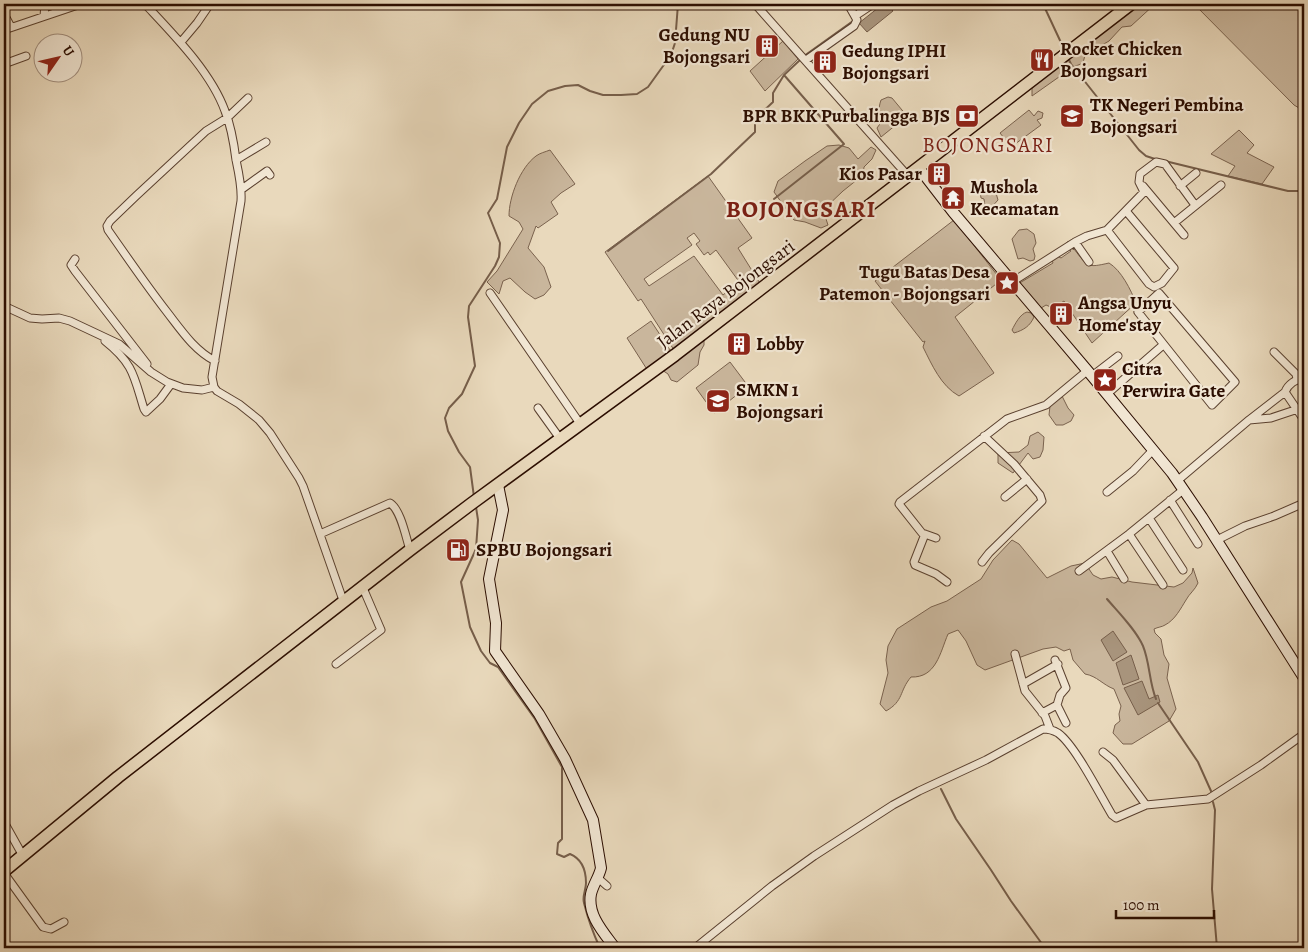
<svg xmlns="http://www.w3.org/2000/svg" width="1308" height="952" font-family="Alegreya,serif">
  <style>
    .green { fill: #c9b69c; stroke: #7a624e; fill-rule: evenodd }
    .water { fill: #a8947c; stroke: #765e4a }
    .lines { fill: none; stroke-linecap: round; stroke-linejoin: round }
    .stream { stroke: #765e4a; stroke-width: 2 }
    .street-casing { stroke: #5a402f; stroke-width: 9 }
    .secondary-casing { stroke: #2b0d00; stroke-width: 12 }
    .primary-casing { stroke: #2b0d00; stroke-width: 14 }
    .street { stroke: #f1e6d3; stroke-width: 7 }
    .secondary { stroke: #f1e6d3; stroke-width: 10 }
    .primary { stroke: #e9d9bc; stroke-width: 11 }
    .labels { text-anchor: middle; dominant-baseline: central; stroke-width: 4.5; stroke-linejoin: round; paint-order: stroke }
    .poi-label { font-size: 19px; font-weight: bold; fill: #2b0d00; stroke: #f1e6d3; text-anchor: start }
    .street-label { font-size: 19px; fill: #2b0d00; stroke: #f1e6d3 }
    .quarter-label { font-size: 21px; letter-spacing: 1px; fill: #7a1f14; stroke: #f1e6d3 }
    .district-label { font-size: 24px; font-weight: bold; letter-spacing: 1px; fill: #7a1f14; stroke: #f1e6d3 }
  </style>
  <rect width="100%" height="100%" fill="#e9d9bc"/>
  <filter id="stains"><feTurbulence type="fractalNoise" baseFrequency=".004" numOctaves="4"/><feColorMatrix values="0 0 0 0 .2 0 0 0 0 .09 0 0 0 0 .02 0 0 0 .5 -.17"/></filter>
  <radialGradient id="worn" r=".72"><stop offset=".6" stop-color="#630" stop-opacity="0"/><stop offset="1" stop-color="#630" stop-opacity=".3"/></radialGradient>
  <path class="green" d="M1131,4H1155L1131,26L1122,27L1109,41L1102,45L1100,51L1092,55H1085L1083,63L1071,68L1067,65L1065,58Z
    M1194,4H1304V111L1294,105Z
    M783,41L798,59L765,91L750,71Z
    M1056,67L1065,68L1066,72L1032,96V88Z
    M888,97L892,98L907,116L881,137L877,128L882,121C879,113 878,109 881,100Z
    M1029,110L1034,116L1038,111L1043,113L1042,118L1037,120L1041,125L1011,147L1000,133Z
    M1239,130L1254,145L1247,153L1274,167L1262,184L1228,176L1235,166L1211,154Z
    M839,145L849,148L858,159L871,147L876,150L872,159L864,167L863,175L843,191L823,210L828,225L821,228L805,222L794,220L774,192L778,181L805,161L827,146Z
    M550,150L575,184L561,193L551,202L558,214L538,228L536,226L528,248L544,267L551,287L544,295L535,299L525,292L510,278L503,281L499,294L487,282L497,271L523,229L519,222L509,216C509,197 520,168 536,156C540,153 545,152 550,150Z
    M708,176L752,238L738,248L761,285L709,326L706,324L674,350L641,299L638,301L605,252ZM694,233L700,241L696,244L704,255L708,252L710,255L716,250L740,283L734,286L723,295L694,256L649,286L644,279L692,245L687,238Z
    M987,186L996,193L998,200L989,210L985,207L984,199L981,198L980,191Z
    M954,220L1001,280L955,317L994,373L959,396C941,386 932,365 923,347L925,341L923,342L875,281Z
    M1027,229L1034,234L1036,243L1033,249L1035,256L1034,260L1030,261L1023,258L1018,259L1012,239L1019,230Z
    M1072,241L1074,245L1073,250L1074,249C1088,267 1087,268 1109,263C1121,270 1131,290 1136,303L1092,343L1064,301L1053,308L1046,305L1038,310L1018,284L1053,263L1052,260L1055,255L1061,258L1071,251L1067,248V242Z
    M1027,312L1031,313L1034,317C1030,326 1024,330 1014,333L1012,330C1015,324 1020,314 1027,312Z
    M651,321L672,353L648,371L627,338Z
    M704,337V345L700,352L698,365L677,382L671,380L668,374L662,370Z
    M730,362L748,386L714,413L696,388Z
    M1062,396L1068,408L1074,415L1071,421L1063,425H1056L1049,415L1050,406Z
    M1038,432L1044,437L1043,450L1040,457L1033,459L1028,453L1013,473L998,463V453L1019,452L1028,445L1030,436Z
    M1012,540L1019,544L1047,578L1071,566L1085,563L1093,575L1101,579L1112,577L1132,582L1174,587L1183,583L1192,573L1193,568L1198,583C1195,590 1189,594 1186,600C1181,608 1175,620 1165,625C1162,627 1158,627 1154,629L1155,633L1161,639L1164,655L1169,664L1167,678L1176,709L1169,721L1132,744H1123L1113,733L1115,725L1120,721L1119,714L1121,706L1114,689C1103,685 1097,676 1085,674L1073,660L1070,649L1064,651L1056,647L1043,649L985,670L977,665L966,641L958,630L948,634C940,653 936,678 911,677C899,691 904,701 886,711L880,704L888,673L886,660L888,646L897,629L931,607L947,601L981,579L993,560Z"/>
  <path class="water" d="M883,4H887L893,11L867,32L859,23Z
    M1113,631L1127,652L1113,661L1101,640Z
    M1131,655L1139,679L1123,685L1116,663Z
    M1142,681L1149,699L1158,695L1160,702L1138,715L1124,688Z"/>
  <g class="lines">
    <path class="stream" d="M1043,4L1064,49
      M804,56L853,21
      M1068,58L1071,64L1139,150L1146,156L1155,159
      M1165,161L1288,191H1304
      M774,199L844,144L784,75
      M608,251L711,174L755,132V122L757,117L773,102V93L784,75L801,59
      M474,497L470,467L459,452L448,431L445,418L449,408L462,394L475,366L468,317L469,306L495,266L499,257L500,243L488,213L497,199L507,147L519,123L532,104L548,91L565,86L578,85L590,91L603,95H621L637,94L648,87L671,55L675,43L678,4
      M476,507L478,520L476,549L461,582L470,627L481,651L490,663L498,667L535,719L562,767V839L558,843L557,854L564,857L570,854C582,859 586,870 586,883C586,890 582,896 584,903C588,919 593,933 600,948
      M1107,599C1119,613 1136,630 1143,646C1150,663 1149,682 1156,699
      M1158,703L1198,762L1211,791
      M941,789L956,819L991,870L1011,901L1045,948
      M1213,802L1215,810L1212,889L1217,948"/>
    <defs>
      <path id="street" d="M145,4C173,34 211,72 225,111C231,126 234,144 236,160C239,174 242,187 241,201L212,377L214,387L217,391L239,404L259,420L270,433L299,478L303,486L344,603
        M755,4L908,176
        M4,14L11,27
        M44,16L45,4
        M855,16L873,4
        M4,30L81,4
        M181,42L197,23L210,4
        M806,60L854,26L857,20L848,4
        M4,64L26,56
        M236,160L266,142
        M1143,186L1184,235
        M1180,186L1196,173
        M242,189L267,171L270,175
        M1174,223L1221,185
        M1107,230L1149,284L1154,287L1162,283L1174,268L1126,211
        M1075,242L1089,262
        M75,259L71,265L75,271L147,364
        M1012,282L1075,242L1087,236L1107,230L1144,192L1139,182L1140,174L1156,162L1165,164L1195,205
        M490,293L581,425
        M1159,293L1235,382L1212,405L1138,312Z
        M4,306L30,318L42,319L59,318L70,321L119,344L151,372L167,382L183,388L202,390L214,387
        M105,341C134,364 134,377 144,409L146,412L160,399L171,384
        M1274,352L1296,374L1297,379
        M215,361C194,350 181,330 167,312C146,285 127,257 108,230L107,226L110,221L136,196L206,131L227,118L248,98
        M1092,376L1118,356
        M1304,378C1296,379 1288,384 1285,392L1304,420
        M1107,394L1163,345
        M538,408L561,440
        M1249,420L1285,392
        M1177,481L1249,420L1271,418L1298,409
        M1107,492L1133,471L1153,450
        M1005,497L1027,479
        M1170,500L1198,544
        M1149,518L1183,570
        M320,534L390,503C401,510 406,538 410,550
        M925,534L914,562L915,565L936,574L947,582
        M1129,534L1163,585
        M936,538L922,533L899,504L900,502L1007,419L1046,405L1087,371
        M1217,540L1245,526L1274,516L1304,503
        M1107,551L1124,579
        M982,562L989,553L1042,501L1040,495L1014,464L984,436
        M1079,571L1129,534L1183,490
        M1015,654L1025,691L1045,716L1050,729
        M1055,660L1066,688L1060,695L1057,705L1066,723
        M336,664L381,630L363,588
        M1023,684L1058,664
        M1042,713L1057,705
        M1103,752L1113,760L1146,805
        M4,822L23,856
        M4,873L43,927L51,929L64,922
        M598,878L607,886
        M695,948L772,886L814,856L893,805L919,791L986,760L1043,729C1049,729 1053,730 1058,733C1075,745 1100,795 1112,815L1116,818L1146,805L1208,799L1261,765L1304,734"/>
      <path id="secondary" d="M919,168L953,212L1092,376L1172,473L1202,517L1304,678
        M498,485L503,510L489,579L496,623L495,651L539,714L565,759L593,820L601,868C599,877 593,885 591,894C587,915 604,933 615,948"/>
      <path id="primary" d="M4,871L118,777L410,550L471,504L675,355L1131,4"/>
    </defs>
    <use href="#street" class="street-casing"/>
    <use href="#secondary" class="secondary-casing"/>
    <use href="#primary" class="primary-casing"/>
    <use href="#street" class="street"/>
    <use href="#secondary" class="secondary"/>
    <use href="#primary" class="primary"/>
  </g>
  <defs>
    <symbol id="building-square" viewBox="-11 -11 22 22"><rect x="-9" y="-9" width="18" height="18" rx="4" fill="#8f2418" stroke="#f1e6d3"/><path d="M-4-6H4V6H1V3H-1V6H-4ZM-2.5-4.3h1.7v1.8h-1.7ZM.8-4.3h1.7v1.8H.8ZM-2.5-1h1.7V.8h-1.7ZM.8-1h1.7V.8H.8Z" fill="#fff"/></symbol>
    <symbol id="restaurant-square" viewBox="-11 -11 22 22"><rect x="-9" y="-9" width="18" height="18" rx="4" fill="#8f2418" stroke="#f1e6d3"/><path d="M-5-6h1v4h1v-4h1v4h1v-4h1v5L-1.5 .5V6h-2V.5L-5-1ZM5-6V6H3V1.5H1.5Q1.5-4 5-6Z" fill="#fff"/></symbol>
    <symbol id="bank-square" viewBox="-11 -11 22 22"><rect x="-9" y="-9" width="18" height="18" rx="4" fill="#8f2418" stroke="#f1e6d3"/><path d="M-6-4H6V4H-6ZM0-2.3a2.3 2.3 0 1 0 0 4.6a2.3 2.3 0 1 0 0-4.6Z" fill="#fff"/></symbol>
    <symbol id="school-square" viewBox="-11 -11 22 22"><rect x="-9" y="-9" width="18" height="18" rx="4" fill="#8f2418" stroke="#f1e6d3"/><path d="M0-5L7-2L0 1L-7-2ZM-4 1L0 2.5L4 1V4Q0 6-4 4Z" fill="#fff"/></symbol>
    <symbol id="temple-square" viewBox="-11 -11 22 22"><rect x="-9" y="-9" width="18" height="18" rx="4" fill="#8f2418" stroke="#f1e6d3"/><path d="M0-6L5-2H3V0L6.5 2.5H4V6H1.5V3h-3V6H-4V2.5H-6.5L-3 0V-2H-5Z" fill="#fff"/></symbol>
    <symbol id="sight-square" viewBox="-11 -11 22 22"><rect x="-9" y="-9" width="18" height="18" rx="4" fill="#8f2418" stroke="#f1e6d3"/><path d="M0-6L1.8-2.2L6-1.7L2.9 1.2L3.7 5.4L0 3.3L-3.7 5.4L-2.9 1.2L-6-1.7L-1.8-2.2Z" fill="#fff"/></symbol>
    <symbol id="fuel-square" viewBox="-11 -11 22 22"><rect x="-9" y="-9" width="18" height="18" rx="4" fill="#8f2418" stroke="#f1e6d3"/><path d="M-5.5-6h7V0h2V4h1.3V-2.5L3-4.5l.8-.8L6-3V5H2.5V1h-1V6h-7ZM-4.2-4.7v3.2H.2V-4.7Z" fill="#fff"/></symbol>
  </defs>
  <g fill-rule="evenodd">
    <use href="#building-square" x="753" y="32" width="28" height="28"/>
    <use href="#restaurant-square" x="1028" y="46" width="28" height="28"/>
    <use href="#building-square" x="811" y="48" width="28" height="28"/>
    <use href="#bank-square" x="953" y="102" width="28" height="28"/>
    <use href="#school-square" x="1058" y="102" width="28" height="28"/>
    <use href="#building-square" x="925" y="160" width="28" height="28"/>
    <use href="#temple-square" x="939" y="184" width="28" height="28"/>
    <use href="#sight-square" x="993" y="269" width="28" height="28"/>
    <use href="#building-square" x="1047" y="300" width="28" height="28"/>
    <use href="#building-square" x="725" y="330" width="28" height="28"/>
    <use href="#sight-square" x="1091" y="366" width="28" height="28"/>
    <use href="#school-square" x="704" y="387" width="28" height="28"/>
    <use href="#fuel-square" x="444" y="536" width="28" height="28"/>
  </g>
  <g class="labels">
    <g class="poi-label">
      <text x="750" y="35" text-anchor="end">Gedung NU<tspan x="750" dy="22">Bojongsari</tspan></text>
      <text x="1060" y="49">Rocket Chicken<tspan x="1060" dy="22">Bojongsari</tspan></text>
      <text x="842" y="51">Gedung IPHI<tspan x="842" dy="22">Bojongsari</tspan></text>
      <text x="1090" y="105">TK Negeri Pembina<tspan x="1090" dy="22">Bojongsari</tspan></text>
      <text x="950" y="116" text-anchor="end">BPR BKK Purbalingga BJS</text>
      <text x="922" y="174" text-anchor="end">Kios Pasar</text>
      <text x="970" y="187">Mushola<tspan x="970" dy="22">Kecamatan</tspan></text>
      <text x="990" y="272" text-anchor="end">Tugu Batas Desa<tspan x="990" dy="22">Patemon - Bojongsari</tspan></text>
      <text x="1078" y="303">Angsa Unyu<tspan x="1078" dy="22">Home'stay</tspan></text>
      <text x="756" y="344">Lobby</text>
      <text x="1122" y="369">Citra<tspan x="1122" dy="22">Perwira Gate</tspan></text>
      <text x="736" y="390">SMKN 1<tspan x="736" dy="22">Bojongsari</tspan></text>
      <text x="476" y="550">SPBU Bojongsari</text>
    </g>
    <g class="street-label">
      <text transform="translate(726 294) rotate(-37)">Jalan Raya Bojongsari</text>
    </g>
    <g class="quarter-label">
      <text x="988" y="145">BOJONGSARI</text>
    </g>
    <g class="district-label">
      <text x="801" y="209">BOJONGSARI</text>
    </g>
  </g>
  <rect width="1308" height="952" fill="none" stroke="#e9d9bc" stroke-width="20"/>
  <rect x="5" y="5" width="1298" height="942" fill="none" stroke="#2b0d00" stroke-width="2.5"/>
  <rect x="10" y="10" width="1288" height="932" fill="none" stroke="#2b0d00"/>
  <g transform="translate(58 58) rotate(56)"><circle r="24" fill="#f1e6d3" stroke="#a28f7f"/>
  <path d="M0-4L9 19L0 12L-9 19Z" fill="#8f2418"/>
  <text y="-8" font-size="14" font-weight="bold" text-anchor="middle" fill="#2b0d00">U</text>
  </g>
  <path d="M1116 910v8h98v-8" fill="none" stroke="#2b0d00" stroke-width="2.5"/>
  <text x="1123" y="910" font-size="15" fill="#2b0d00" stroke="#f1e6d3" stroke-width="4" paint-order="stroke">100 m</text>
  <rect width="100%" height="100%" filter="url(#stains)"/>
  <rect width="100%" height="100%" fill="url(#worn)"/>
</svg>
